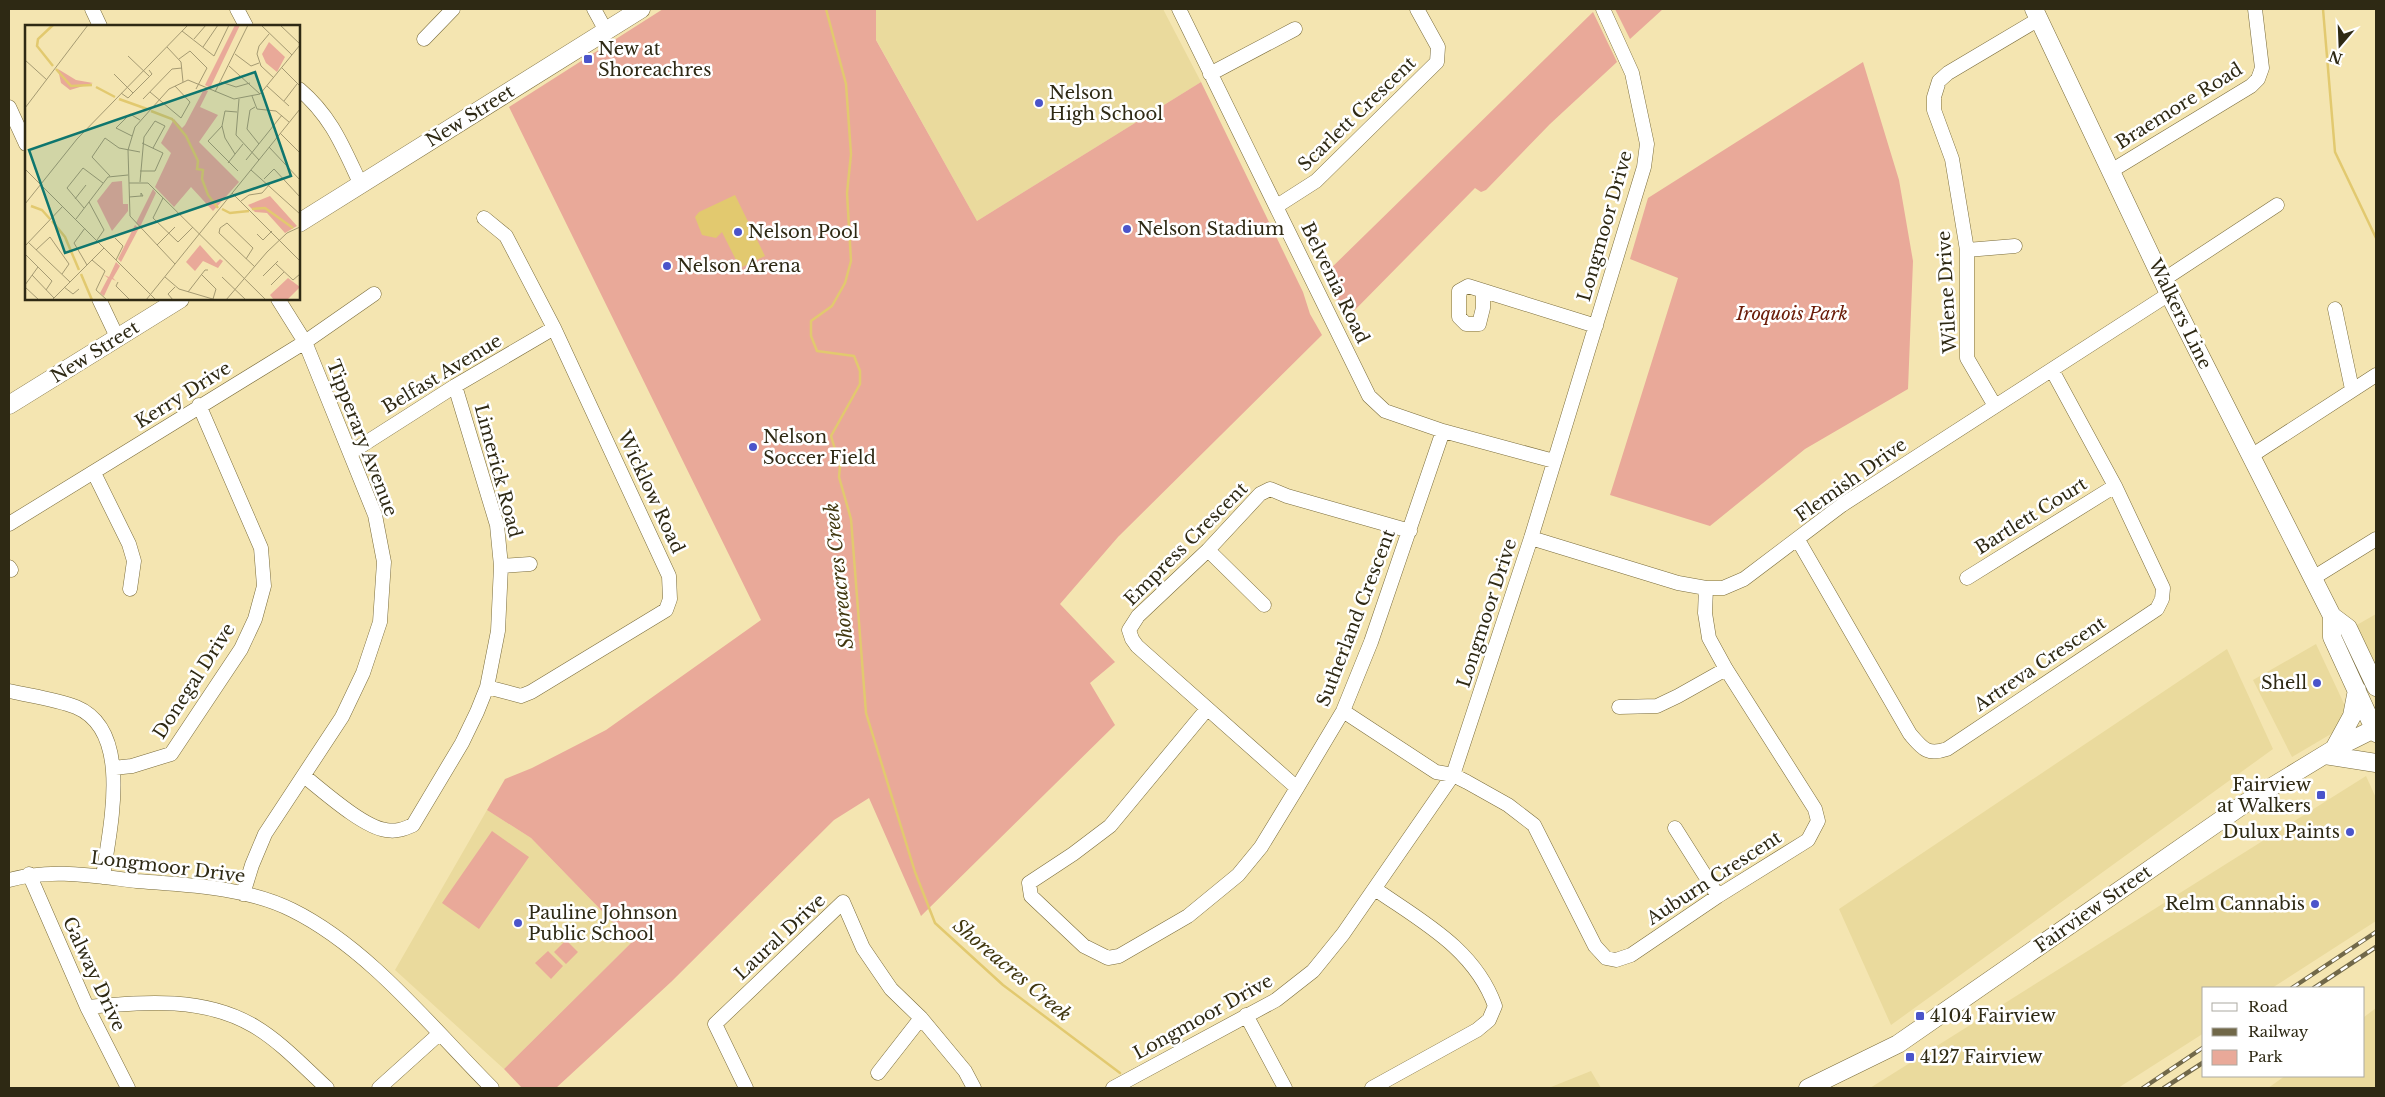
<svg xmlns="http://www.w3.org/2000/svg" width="2385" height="1097" font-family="'Libre Baskerville',serif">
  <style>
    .built { fill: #eada9d }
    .green { fill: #e9a999 }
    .water { fill: #e2c96f }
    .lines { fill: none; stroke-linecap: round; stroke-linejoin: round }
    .stream { stroke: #e2c96f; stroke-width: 2.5 }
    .minor-casing { stroke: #7a6c3b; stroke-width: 15 }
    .major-casing { stroke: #7a6c3b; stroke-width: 19 }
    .minor { stroke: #fff; stroke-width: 14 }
    .major { stroke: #fff; stroke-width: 18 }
    .rail-casing { stroke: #716849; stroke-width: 4.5 }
    .rail { stroke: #fff; stroke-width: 2.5; stroke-dasharray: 8; stroke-linecap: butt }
    .poi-dot { fill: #4b54ca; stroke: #fff; stroke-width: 2 }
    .labels { text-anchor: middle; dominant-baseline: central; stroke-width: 5; stroke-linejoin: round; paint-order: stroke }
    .poi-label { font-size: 18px; fill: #2e2914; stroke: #fff; text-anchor: start }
    .street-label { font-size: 18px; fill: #2e2914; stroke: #fff }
    .park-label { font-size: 18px; font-style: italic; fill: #6a1c08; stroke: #fff }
    .water-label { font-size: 19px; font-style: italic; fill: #41370f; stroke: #fff }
    .inset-river { fill: none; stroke: #e2c96f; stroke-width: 2.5 }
    .inset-road { fill: none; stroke: #a59a72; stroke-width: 1 }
    .view { fill: #0f766e; fill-opacity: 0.15; stroke: #0f766e; stroke-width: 2.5 }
    .inset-edge { fill: none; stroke: #2e2914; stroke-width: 2.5 }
  </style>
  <rect width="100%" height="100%" fill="#f4e5b1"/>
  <path class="built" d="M859,9H1163L1201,82L977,221Z
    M2376,614V664L2355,626Z
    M2316,644L2346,708L2336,731L2292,757L2253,680Z
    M2227,649L2273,749L1891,1025L1839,909Z
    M2366,776L2376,798V921L2272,988H2204V1033L2118,1088H1870Z
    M487,810L531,838L632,942L504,1069L395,970Z
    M2376,1008V1088H2268L2285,1076H2364V1017Z
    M1591,1071L1601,1088H1548L1551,1087Z"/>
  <path class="green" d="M663,9H876V40L977,221L1201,82L1303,292L1310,314L1322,335L1118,537L1060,604L1115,662L1090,683L1115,725L921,916L869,798L834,820L671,982L556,1088H522L504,1069L632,942L531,838L487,810L505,779L532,768L606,730L761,620L509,107Z
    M1615,9H1663L1630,39Z
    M1593,12L1617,62L1550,124L1486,190L1481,192L1475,188L1346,319L1324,275Z
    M1863,62L1899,180L1913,261L1908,389L1805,449L1710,526L1610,495L1678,278L1630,259L1648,198Z
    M492,831L529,857L479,929L442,903Z
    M566,940L578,952L566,964L554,952Z
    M548,951L563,966L551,979L535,963Z"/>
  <path class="water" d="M735,195L765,256L740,268L722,232L716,238L702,235L695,217L699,212Z"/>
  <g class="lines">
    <path class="stream" d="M826,9L846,84L851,154L847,193L851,261L845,283L832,306L811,321V336L817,351L854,356L860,371V384L831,436L840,466L839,477L851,519L866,713L915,872L935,923L1003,985L1120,1073
      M2323,9L2335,152L2376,238"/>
    <defs>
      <path id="minor" d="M92,9L100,26
        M237,9L246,26
        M594,9L606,31
        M1179,9L1369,396L1385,411L1443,431L1554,461
        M424,39L453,9
        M1210,74L1295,29
        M299,89C332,117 343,147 361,185
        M9,107L26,144
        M2111,171L2251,86L2258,79L2262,68L2255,9
        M1277,206L1316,181L1437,62L1438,47L1417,9
        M484,218L506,236L554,328L669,576L670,599L666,610L531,692L521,696L487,687
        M1967,250L2015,246
        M2163,280L2277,205
        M1483,291V308L1479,324H1466L1459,317V291L1468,286L1596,326
        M99,299L118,339
        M2335,309L2352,389
        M1995,406L1967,358V250L1952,159L1934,110V97L1939,81L1948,73L2039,19
        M350,453L455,386L554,328
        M2251,456L2376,375
        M94,473L129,544L134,561L130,589
        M9,524L305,342L374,294
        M1531,538L1678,583L1706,588H1723L1744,579L1842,505L2169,294
        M1798,540L1910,734C1922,748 1927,756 1947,749L2157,609L2162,599L2163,588L2115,486L2052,370
        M1208,550L1264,605
        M501,566L530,564
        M9,567L11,570
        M1967,578L2115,486
        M2313,578L2376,539
        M9,691C31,696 55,699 76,707C134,731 109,830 103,877
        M1619,707L1657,706L1678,696L1726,669
        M1207,709L1110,826L1073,854L1029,883L1031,896L1084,946L1108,958L1119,956L1188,916L1238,875L1261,847L1297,788L1343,711L1371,642L1443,431
        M1343,711L1436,772L1453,775L1467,782L1508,805L1534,825L1595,946L1606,958L1616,960L1631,955L1718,896L1808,840L1818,821L1815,809L1726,669L1709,638L1705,613L1706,588
        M113,768L132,766L171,754L241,649L255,619L264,586L261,548L199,405
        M304,776C323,791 363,827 386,830C396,832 404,829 413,825L462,743L477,712L487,687L498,631L501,566L497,525L455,386
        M1297,788L1137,646L1132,639L1129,630L1138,616L1208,550L1260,494L1270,489L1287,496L1410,531
        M1675,828L1718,896
        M29,874L87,1007L128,1088
        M9,880C51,868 94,876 137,881C186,885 247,887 292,910C369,948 432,1028 492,1088
        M243,894L252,865L265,834L342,717L363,673L380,622L384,562L375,515L305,342L278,299
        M87,1007C144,1002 203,996 254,1026C281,1042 304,1067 327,1088
        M1246,1015L1285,1088
        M878,1073L921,1018
        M379,1088L439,1034
        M746,1088L715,1024L843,902L863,948L891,989L921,1018L965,1071L974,1088
        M1113,1088L1276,1000L1313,971L1343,934L1453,775L1531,538L1644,167L1647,144L1632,73L1603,9
        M1372,1088L1477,1030L1489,1020L1495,1006C1475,949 1421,921 1375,889"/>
      <path id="major" d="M2034,9L2169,294L2332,616L2348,628L2376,687
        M299,223L641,9
        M9,405L180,299
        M2332,616V637L2376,733
        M2334,749L2352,716L2357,690
        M2325,755L2376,763
        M1808,1088L1898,1044L2247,802L2334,749L2376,728"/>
    </defs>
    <use href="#minor" class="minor-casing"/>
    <use href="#major" class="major-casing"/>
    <use href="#minor" class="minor"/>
    <use href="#major" class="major"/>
    <defs>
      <path id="rail" d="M2292,988L2376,932
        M2314,988L2376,947
        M2143,1088L2204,1047
        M2164,1088L2204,1062"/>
    </defs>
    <use href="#rail" class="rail-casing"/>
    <use href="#rail" class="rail"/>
  </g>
  <g class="poi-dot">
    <rect x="583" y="54" width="10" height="10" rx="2.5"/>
    <circle cx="1039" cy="103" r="5"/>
    <circle cx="1127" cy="229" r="5"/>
    <circle cx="738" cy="232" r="5"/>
    <circle cx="667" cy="266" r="5"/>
    <circle cx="753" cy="447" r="5"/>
    <circle cx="2317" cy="683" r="5"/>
    <rect x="2316" y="790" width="10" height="10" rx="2.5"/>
    <circle cx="2350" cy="832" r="5"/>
    <circle cx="2315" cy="904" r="5"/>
    <circle cx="518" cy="923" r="5"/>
    <rect x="1915" y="1011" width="10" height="10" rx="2.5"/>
    <rect x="1905" y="1052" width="10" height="10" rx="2.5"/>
  </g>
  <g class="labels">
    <g class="poi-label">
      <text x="598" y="49">New at<tspan x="598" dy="21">Shoreachres</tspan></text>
      <text x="1049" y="93">Nelson<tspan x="1049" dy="21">High School</tspan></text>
      <text x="1137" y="229">Nelson Stadium</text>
      <text x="748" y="232">Nelson Pool</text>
      <text x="677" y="266">Nelson Arena</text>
      <text x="763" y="437">Nelson<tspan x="763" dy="21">Soccer Field</tspan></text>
      <text x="2307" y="683" text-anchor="end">Shell</text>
      <text x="2311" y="785" text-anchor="end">Fairview<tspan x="2311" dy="21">at Walkers</tspan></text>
      <text x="2340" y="832" text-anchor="end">Dulux Paints</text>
      <text x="2305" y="904" text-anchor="end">Relm Cannabis</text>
      <text x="528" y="913">Pauline Johnson<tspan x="528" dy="21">Public School</tspan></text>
      <text x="1930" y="1016">4104 Fairview</text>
      <text x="1920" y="1057">4127 Fairview</text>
    </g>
    <g class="street-label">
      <text transform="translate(2179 106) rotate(-32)">Braemore Road</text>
      <text transform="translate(1357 114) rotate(-44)">Scarlett Crescent</text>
      <text transform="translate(470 116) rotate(-32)">New Street</text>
      <text transform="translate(1605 226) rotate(-74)">Longmoor Drive</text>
      <text transform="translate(1335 283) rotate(64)">Belvenia Road</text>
      <text transform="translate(1947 292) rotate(-93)">Wilene Drive</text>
      <text transform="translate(2180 314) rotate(64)">Walkers Line</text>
      <text transform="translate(95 352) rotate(-32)">New Street</text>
      <text transform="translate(442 374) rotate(-31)">Belfast Avenue</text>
      <text transform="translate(183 395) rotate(-32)">Kerry Drive</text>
      <text transform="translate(362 438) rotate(69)">Tipperary Avenue</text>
      <text transform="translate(498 471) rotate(75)">Limerick Road</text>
      <text transform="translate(1851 480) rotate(-35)">Flemish Drive</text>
      <text transform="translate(651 492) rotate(65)">Wicklow Road</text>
      <text transform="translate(2031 516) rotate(-32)">Bartlett Court</text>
      <text transform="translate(1186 544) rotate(-45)">Empress Crescent</text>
      <text transform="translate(1487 613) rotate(-72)">Longmoor Drive</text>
      <text transform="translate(1356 618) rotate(-69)">Sutherland Crescent</text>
      <text transform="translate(2040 664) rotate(-34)">Artreva Crescent</text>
      <text transform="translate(194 681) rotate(-57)">Donegal Drive</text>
      <text transform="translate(168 867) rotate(7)">Longmoor Drive</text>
      <text transform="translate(1714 878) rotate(-33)">Auburn Crescent</text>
      <text transform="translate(2093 909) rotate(-35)">Fairview Street</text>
      <text transform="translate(780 937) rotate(-43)">Laural Drive</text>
      <text transform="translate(94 974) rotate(65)">Galway Drive</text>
      <text transform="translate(1203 1017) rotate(-29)">Longmoor Drive</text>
    </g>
    <g class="park-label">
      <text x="1792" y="314">Iroquois Park</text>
    </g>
    <g class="water-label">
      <text transform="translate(839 576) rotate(-96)">Shoreacres Creek</text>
      <text transform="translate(1012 970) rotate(40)">Shoreacres Creek</text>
    </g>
  </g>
  <g transform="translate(25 25)">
    <rect width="275" height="275" fill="#f4e5b1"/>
    <path d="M210,0H215L185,63L180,60ZM244,17L260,32L252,47L241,38L237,29ZM33,44L51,55L68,58L45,65L36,58ZM179,64L183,66L175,82L193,90L174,117L214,157L188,186L166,162L149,182L130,162L146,128L136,118L149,94L157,103L160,100ZM97,156L98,179H103V186L87,206L72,176L87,157ZM128,164L131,168L115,202L111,198ZM245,171L272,201L260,208L242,188L230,187L223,180ZM110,200L114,203L96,237L93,234ZM175,220L191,238L195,234L198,236L193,243L178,236L170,246L161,237ZM91,237L95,241L88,253L91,256L87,254L79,271L75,268L83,253L79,250L84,252ZM263,253L275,262L262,275H249L245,270Z" fill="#e9a999"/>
    <path class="inset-river" d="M28,0L13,14L12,21L28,41M31,44L46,61L67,60M71,62L90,72M94,74L122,84M126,86L147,94L161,111L173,136L172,144L178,145L177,154L183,170L193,183M6,181L17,185L25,194M197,184L205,188L224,186M227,184L240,183L268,203M27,196L40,212L54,245M56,249L67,275"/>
    <path class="inset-road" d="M236,0L267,30M255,0L275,19M157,6L189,31L204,0M244,9L234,21L232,29L236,41L249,53M169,14L181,0M142,22L156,37L158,57M178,22L193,0M210,29L226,41L234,38M103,31L124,51M154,34L165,26L182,43L171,64M0,35L22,55M204,41L235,69M257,43L275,61M89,49L108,68M196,57L211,62L225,58M242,61L264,81M125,67L156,93L165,77L150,61M190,67L223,0M96,68L103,73L127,49L124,45M227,71L232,84L251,86L264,97M118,74L147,44L157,43M214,74L211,110L234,135M259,76L272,59M230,82L225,85L222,104L234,119M0,83L63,0M197,101L183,116L213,146M255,108L275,128M107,111L91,103L105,89L115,95M244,122L275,155M210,129L200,113L197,101L200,86L212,87M221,135L257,90M203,138L218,119M0,144L131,275M226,145L275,189M115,146H130L138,128L117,118M85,151L67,132L80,113L94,123L115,127M239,154L249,144L275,172M115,157L119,112L130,96L140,101L128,123M104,158H123L241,275M207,168L275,236M104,172L116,171V168L118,171H116M138,173L128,193L153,217L168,202M50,174L61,160M216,176L224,170L237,168L245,159M64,177L79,205L72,215M0,179L52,114L163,0M59,183L42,163L58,143L78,158M51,194L83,152L103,150M60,203L49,218L62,240M195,203L202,198L228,223L221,234M195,203L194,208L230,242M232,209L238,215L247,206M90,213L98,221L91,235M3,217L45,257M132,220L150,202M0,221L38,181M11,225L25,212L44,239L37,249M0,229L27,256L21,265M67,235L80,246L71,265L82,275M150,239L105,191L103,125L110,102L144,64L163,55L209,74L235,69L275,20M251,239L268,255L275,249M176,249L191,264L188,274M7,250L29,273M238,251L253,236M140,252L154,264L191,275M197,252L221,275M93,257L91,261L105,275M0,260L13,242M246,260L259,247M0,262L14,275M39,262L48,269L54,264M163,267L180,245H183M27,275L79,223M121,275L275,84M148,275L143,269L150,262M201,275L242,227L262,208L275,202"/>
    <path class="view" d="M230,47L266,151L40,228L4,125Z"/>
    <rect width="275" height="275" class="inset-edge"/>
  </g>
  <rect width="2385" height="1097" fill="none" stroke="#2e2914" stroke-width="20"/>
  <rect x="2202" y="987" width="162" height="90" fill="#ffffff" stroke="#aba9a1"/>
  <rect x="2212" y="1003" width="25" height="8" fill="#ffffff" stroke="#aba9a1"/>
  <text x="2248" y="1012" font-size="15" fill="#2e2914">Road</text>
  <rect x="2212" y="1028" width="25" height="8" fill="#716849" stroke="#aba9a1"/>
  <text x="2248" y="1037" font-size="15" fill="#2e2914">Railway</text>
  <rect x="2212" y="1050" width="25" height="15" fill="#e9a999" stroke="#aba9a1"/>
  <text x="2248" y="1062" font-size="15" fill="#2e2914">Park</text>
  <g transform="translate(2340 45) rotate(199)" stroke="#ffffff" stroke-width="4" paint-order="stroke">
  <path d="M0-4L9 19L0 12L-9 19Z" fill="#2e2914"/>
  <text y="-8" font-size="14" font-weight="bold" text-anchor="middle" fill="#2e2914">N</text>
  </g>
</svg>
